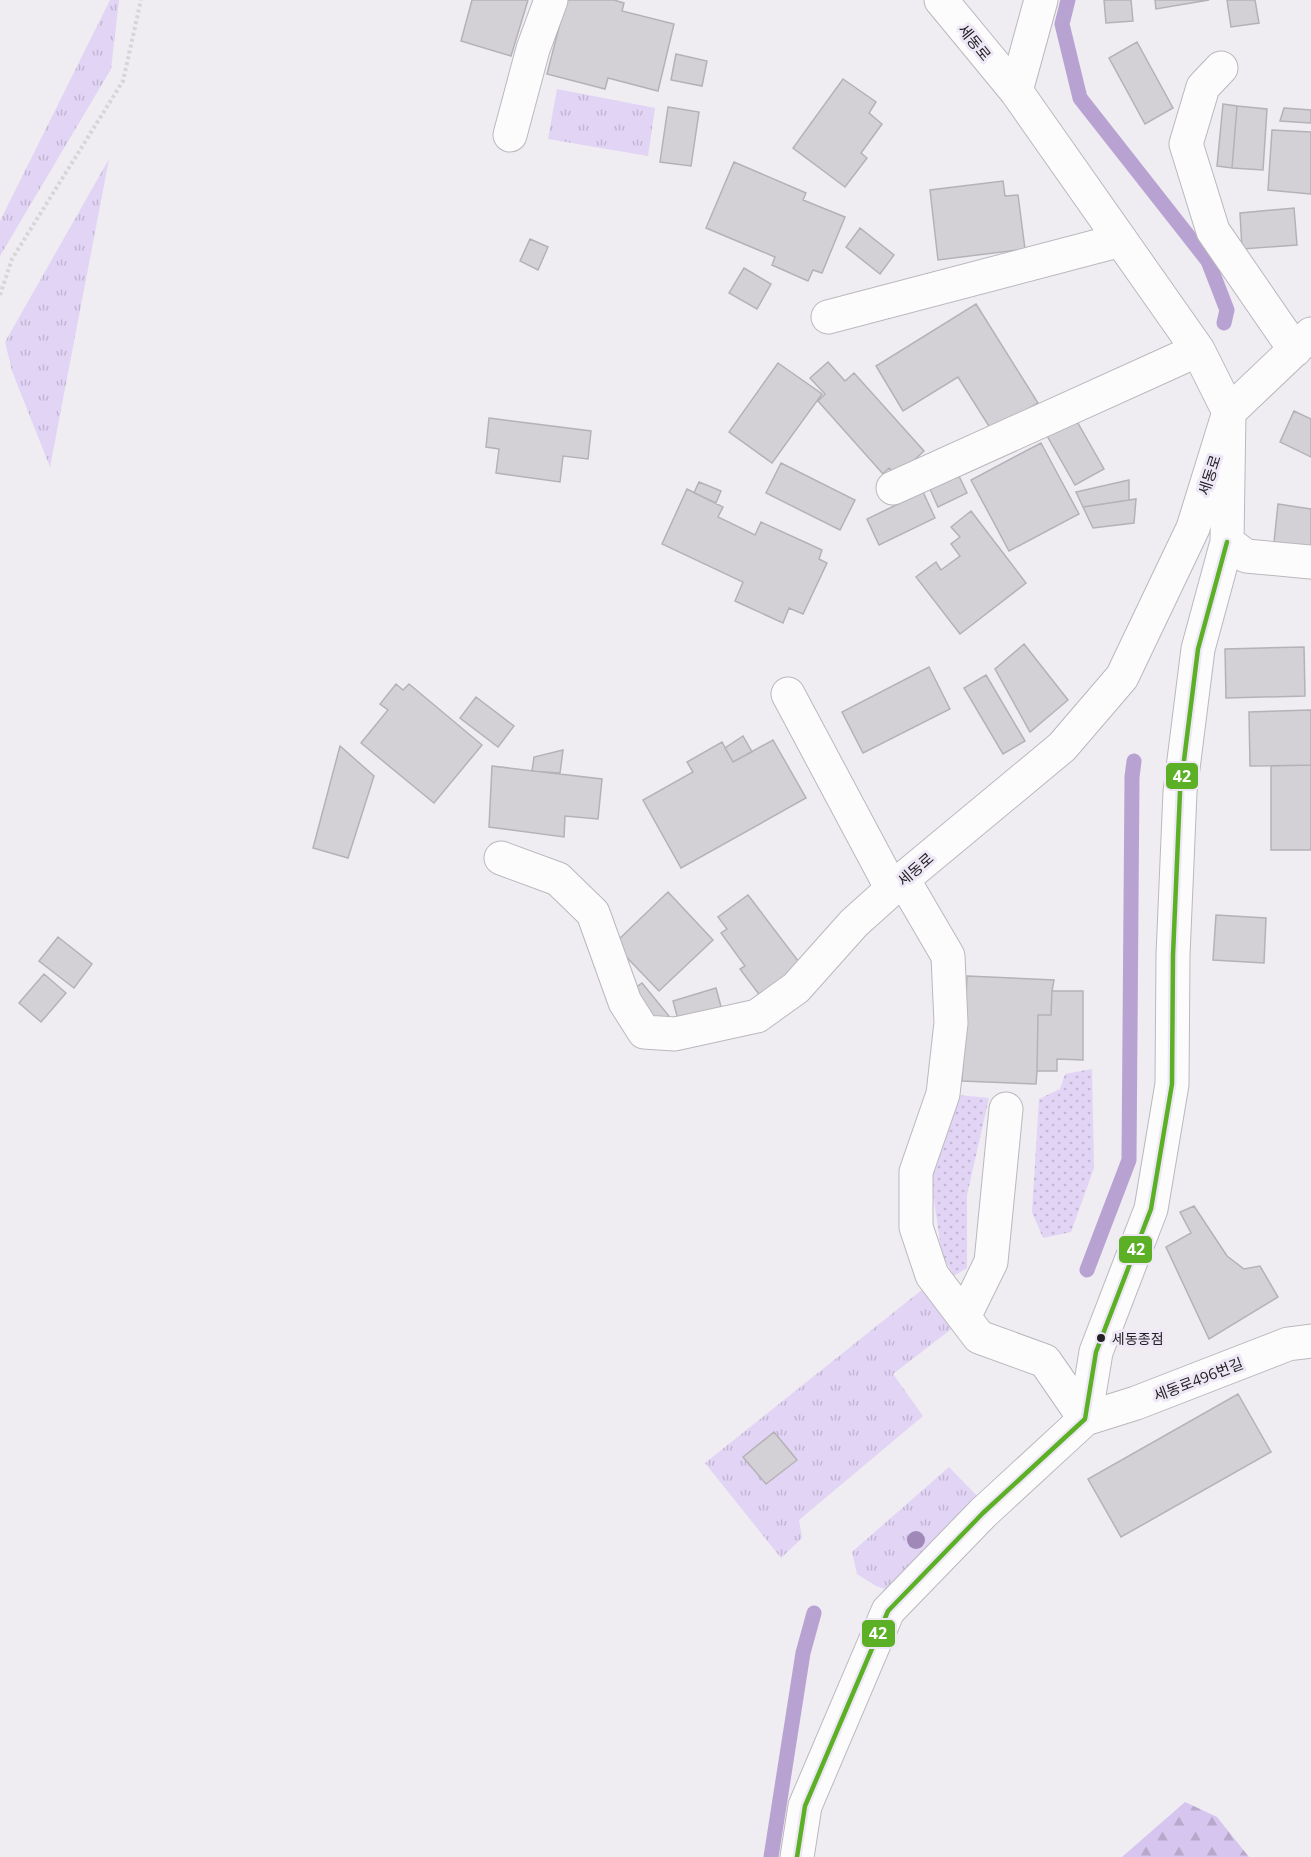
<svg xmlns="http://www.w3.org/2000/svg" width="1311" height="1857" font-family="'Open Sans','Noto Sans KR',sans-serif">
  <style>
    .grass { fill: url(#grass-tufts) }
    .forest { fill: url(#forest-firs) }
    .garden { fill: url(#garden-dots) }
    .lines { fill: none; stroke-linecap: round; stroke-linejoin: round }
    .stream { stroke: #b8a2d2; stroke-width: 15 }
    .building { fill: #d4d1d6; stroke: #b4b2b7; stroke-width: 1.5 }
    .minor-casing { stroke: #bab8bd; stroke-width: 35 }
    .path { stroke: #d6d5d8; stroke-width: 4; stroke-dasharray: 3 3; stroke-linecap: butt }
    .minor { stroke: #fdfcfd; stroke-width: 33 }
    .bus-1-casing { stroke: #eee8f6; stroke-width: 9 }
    .bus-1 { stroke: #5bb025; stroke-width: 4.5 }
    .tree { fill: #a089b8 }
    .bus-dot { fill: #242227; stroke: #eee8f6; stroke-width: 2 }
    .labels { text-anchor: middle; dominant-baseline: central; stroke-width: 6; stroke-linejoin: round; paint-order: stroke }
    .bus-label { font-size: 14px; fill: #242227; stroke: #eee8f6; text-anchor: start }
    .street-label { font-size: 15px; fill: #242227; stroke: #eee8f6 }
    .line-badge { stroke: #eee8f6; stroke-width: 2 }
    .badge-label { font-size: 16px; text-anchor: middle; font-weight: bold; fill: #fff }
  </style>
  <defs>
    <pattern id="grass-tufts" width="24" height="20" patternUnits="userSpaceOnUse" patternTransform="scale(1.5)"><rect width="24" height="20" fill="#e2d4f5"/><path d="M3 7l-1-3M5 7V3M7 7l1-3M15 17l-1-3M17 17v-4M19 17l1-3" fill="none" stroke="#c2b6d2"/></pattern>
    <pattern id="forest-firs" width="22" height="20" patternUnits="userSpaceOnUse" patternTransform="scale(1.5)"><rect width="22" height="20" fill="#d6c5ee"/><path d="M5 1l3.5 6h-7zM16 11l3.5 6h-7z" fill="#b8a9cc"/></pattern>
    <pattern id="garden-dots" width="8" height="8" patternUnits="userSpaceOnUse" patternTransform="scale(1.5)"><rect width="8" height="8" fill="#e2d4f5"/><path d="M2 2h.1M6 6h.1" fill="none" stroke="#c2b6d2" stroke-width="1.8" stroke-linecap="round"/></pattern>
  </defs>
  <rect width="100%" height="100%" fill="#efecf2"/>
  <path class="grass" d="M110,0H119L111,69L0,256V221Z
    M557,89L655,108L648,156L548,139Z
    M109,159L50,467L12,371L5,342Z
    M923,1289L954,1327L893,1374L923,1416L799,1520L802,1538L781,1558L705,1463Z
    M949,1467L978,1497L888,1590L876,1586L857,1574L852,1552Z"/>
  <path class="forest" d="M1185,1802L1217,1817L1249,1857H1122Z"/>
  <path class="garden" d="M1092,1069L1094,1168L1071,1232L1043,1238L1032,1212L1039,1099L1060,1089L1065,1074Z
    M958,1095L989,1098L967,1195V1268L954,1276L942,1255L931,1180Z"/>
  <g class="lines">
    <path class="stream" d="M1068,0L1062,24L1080,98L1208,261L1227,310L1224,323
      M1087,1270L1129,1160L1132,777L1134,761
      M771,1857L803,1653L814,1613"/>
  </g>
  <path class="building" d="M472,0H528L511,56L461,41Z
    M566,0H614L624,3L622,11L674,24L658,91L608,78L605,89L547,74Z
    M1104,0H1131L1133,21L1106,23Z
    M1155,0H1209L1156,9Z
    M1227,0H1255L1259,23L1231,27Z
    M1137,42L1173,108L1145,124L1109,58Z
    M676,54L707,61L702,86L671,80Z
    M843,79L876,102L869,113L882,124L861,153L867,158L845,187L793,148Z
    M1223,104L1237,106L1232,168L1217,166Z
    M1237,106L1267,109L1263,170L1232,168Z
    M668,107L699,112L691,166L660,162Z
    M1284,108L1311,110V123L1280,121Z
    M1272,130L1311,132V194L1268,190Z
    M734,162L806,193L803,200L845,217L822,273L813,270L808,281L772,265L775,257L706,228Z
    M1003,181L1005,196L1018,195L1025,249L938,260L930,190Z
    M1294,208L1297,245L1242,249L1240,213Z
    M860,228L894,255L880,274L846,247Z
    M530,239L548,247L538,270L520,261Z
    M744,268L771,284L757,309L729,293Z
    M976,304L1038,403L992,431L958,377L903,411L876,366Z
    M828,362L845,381L854,373L924,451L897,476L889,468L883,474L818,401L825,394L810,378Z
    M778,363L822,394L772,463L729,432Z
    M1294,411L1311,419V457L1280,442Z
    M489,418L591,431L588,459L563,456L560,482L496,473L499,449L486,447Z
    M1075,418L1104,469L1075,485L1046,434Z
    M1041,443L1079,514L1009,551L971,480Z
    M781,463L855,500L840,530L766,493Z
    M958,474L967,493L938,507L929,487Z
    M1129,480V500L1083,507L1076,492Z
    M699,482L721,491L716,503L694,493Z
    M687,489L723,507L718,517L755,535L761,522L822,550L819,559L827,563L803,614L789,608L783,623L735,601L743,582L662,544Z
    M923,492L935,518L879,545L867,519Z
    M1136,499L1134,523L1093,528L1083,507Z
    M1278,504L1311,509V547L1274,542Z
    M971,511L1026,583L960,634L916,577L936,562L941,570L960,556L951,544L960,537L951,527Z
    M1024,644L1068,700L1030,732L995,669Z
    M1304,647L1305,696L1226,698L1225,649Z
    M929,667L950,709L863,753L842,712Z
    M986,675L1025,741L1003,754L964,688Z
    M396,684L403,690L409,684L482,745L434,803L361,743L388,710L380,704Z
    M476,697L514,726L498,747L460,718Z
    M1311,710V765L1250,766L1249,712Z
    M743,736L752,752L733,762L725,748Z
    M773,740L806,798L681,868L643,800L693,772L687,762L722,742L733,762Z
    M340,746L374,776L348,858L313,848Z
    M563,750L560,773L532,771L534,757Z
    M1311,765V850H1271V766Z
    M492,766L602,779L598,819L565,816L564,837L489,827Z
    M668,892L713,940L659,991L614,944Z
    M748,895L802,966L761,997L740,969L745,966L721,933L727,929L718,917Z
    M1216,915L1266,918L1264,963L1213,960Z
    M58,937L92,964L74,988L39,961Z
    M44,974L66,993L41,1022L19,1003Z
    M967,976L1054,980L1052,991L1051,1015H1038L1037,1071L1036,1084L962,1081Z
    M642,983L669,1016L657,1025L631,991Z
    M716,988L723,1014L680,1027L673,1001Z
    M1052,991H1083V1060L1057,1059V1071H1037L1038,1015H1051Z
    M1194,1206L1227,1256L1244,1269L1260,1266L1278,1297L1209,1339L1166,1247L1191,1233L1180,1212Z
    M1238,1394L1271,1452L1121,1537L1088,1479Z
    M774,1432L797,1460L766,1484L743,1457Z"/>
  <g class="lines">
    <defs>
      <path id="minor" d="M1221,68L1203,87L1186,144L1213,231L1295,350
        M1016,91L1041,0
        M510,135L533,49L551,0
        M828,317L1121,240
        M893,488L1198,350
        M1227,542L1246,556L1311,562
        M788,694L892,889
        M501,858L558,879L593,913L625,1002L644,1032L675,1034L757,1016L796,988L854,923L903,879L1062,747L1122,677L1193,528L1229,412L1311,334
        M903,879L948,956L951,1023L943,1094L916,1172V1227L932,1275L979,1337L1045,1361L1085,1419
        M964,1317L991,1262L1006,1109
        M1085,1419L1136,1403L1288,1344L1311,1341
        M797,1857L805,1806L888,1611L983,1513L1085,1419L1096,1352L1151,1209L1172,1084L1173,955L1180,792L1198,649L1227,542L1229,412L1198,350L1016,91L941,0"/>
    </defs>
    <use href="#minor" class="minor-casing"/>
    <path class="path" d="M0,295L12,259L123,81L141,0"/>
    <use href="#minor" class="minor"/>
    <defs>
      <path id="bus-1" d="M797,1857L805,1806L888,1611L983,1513L1085,1419L1096,1352L1151,1209L1172,1084L1173,955L1180,792L1198,649L1227,542"/>
    </defs>
    <use href="#bus-1" class="bus-1-casing"/>
    <use href="#bus-1" class="bus-1"/>
  </g>
  <circle class="tree" cx="916" cy="1540" r="9"/>
  <circle class="bus-dot" cx="1101" cy="1338" r="5"/>
  <g class="labels">
    <g class="bus-label">
      <text x="1112" y="1338">세동종점</text>
    </g>
    <g class="street-label">
      <text transform="translate(975 42) rotate(51)">세동로</text>
      <text transform="translate(1209 475) rotate(-72)">세동로</text>
      <text transform="translate(915 869) rotate(-41)">세동로</text>
      <text transform="translate(1198 1379) rotate(-21)">세동로496번길</text>
    </g>
  </g>
  <g class="line-badge">
    <rect x="1165" y="762" width="34" height="28" rx="6" fill="#5bb025"/>
    <rect x="1118" y="1235" width="35" height="29" rx="6" fill="#5bb025"/>
    <rect x="861" y="1619" width="35" height="29" rx="6" fill="#5bb025"/>
  </g>
  <g class="badge-label">
    <text x="1182" y="782">42</text>
    <text x="1136" y="1255">42</text>
    <text x="878" y="1639">42</text>
  </g>
</svg>
